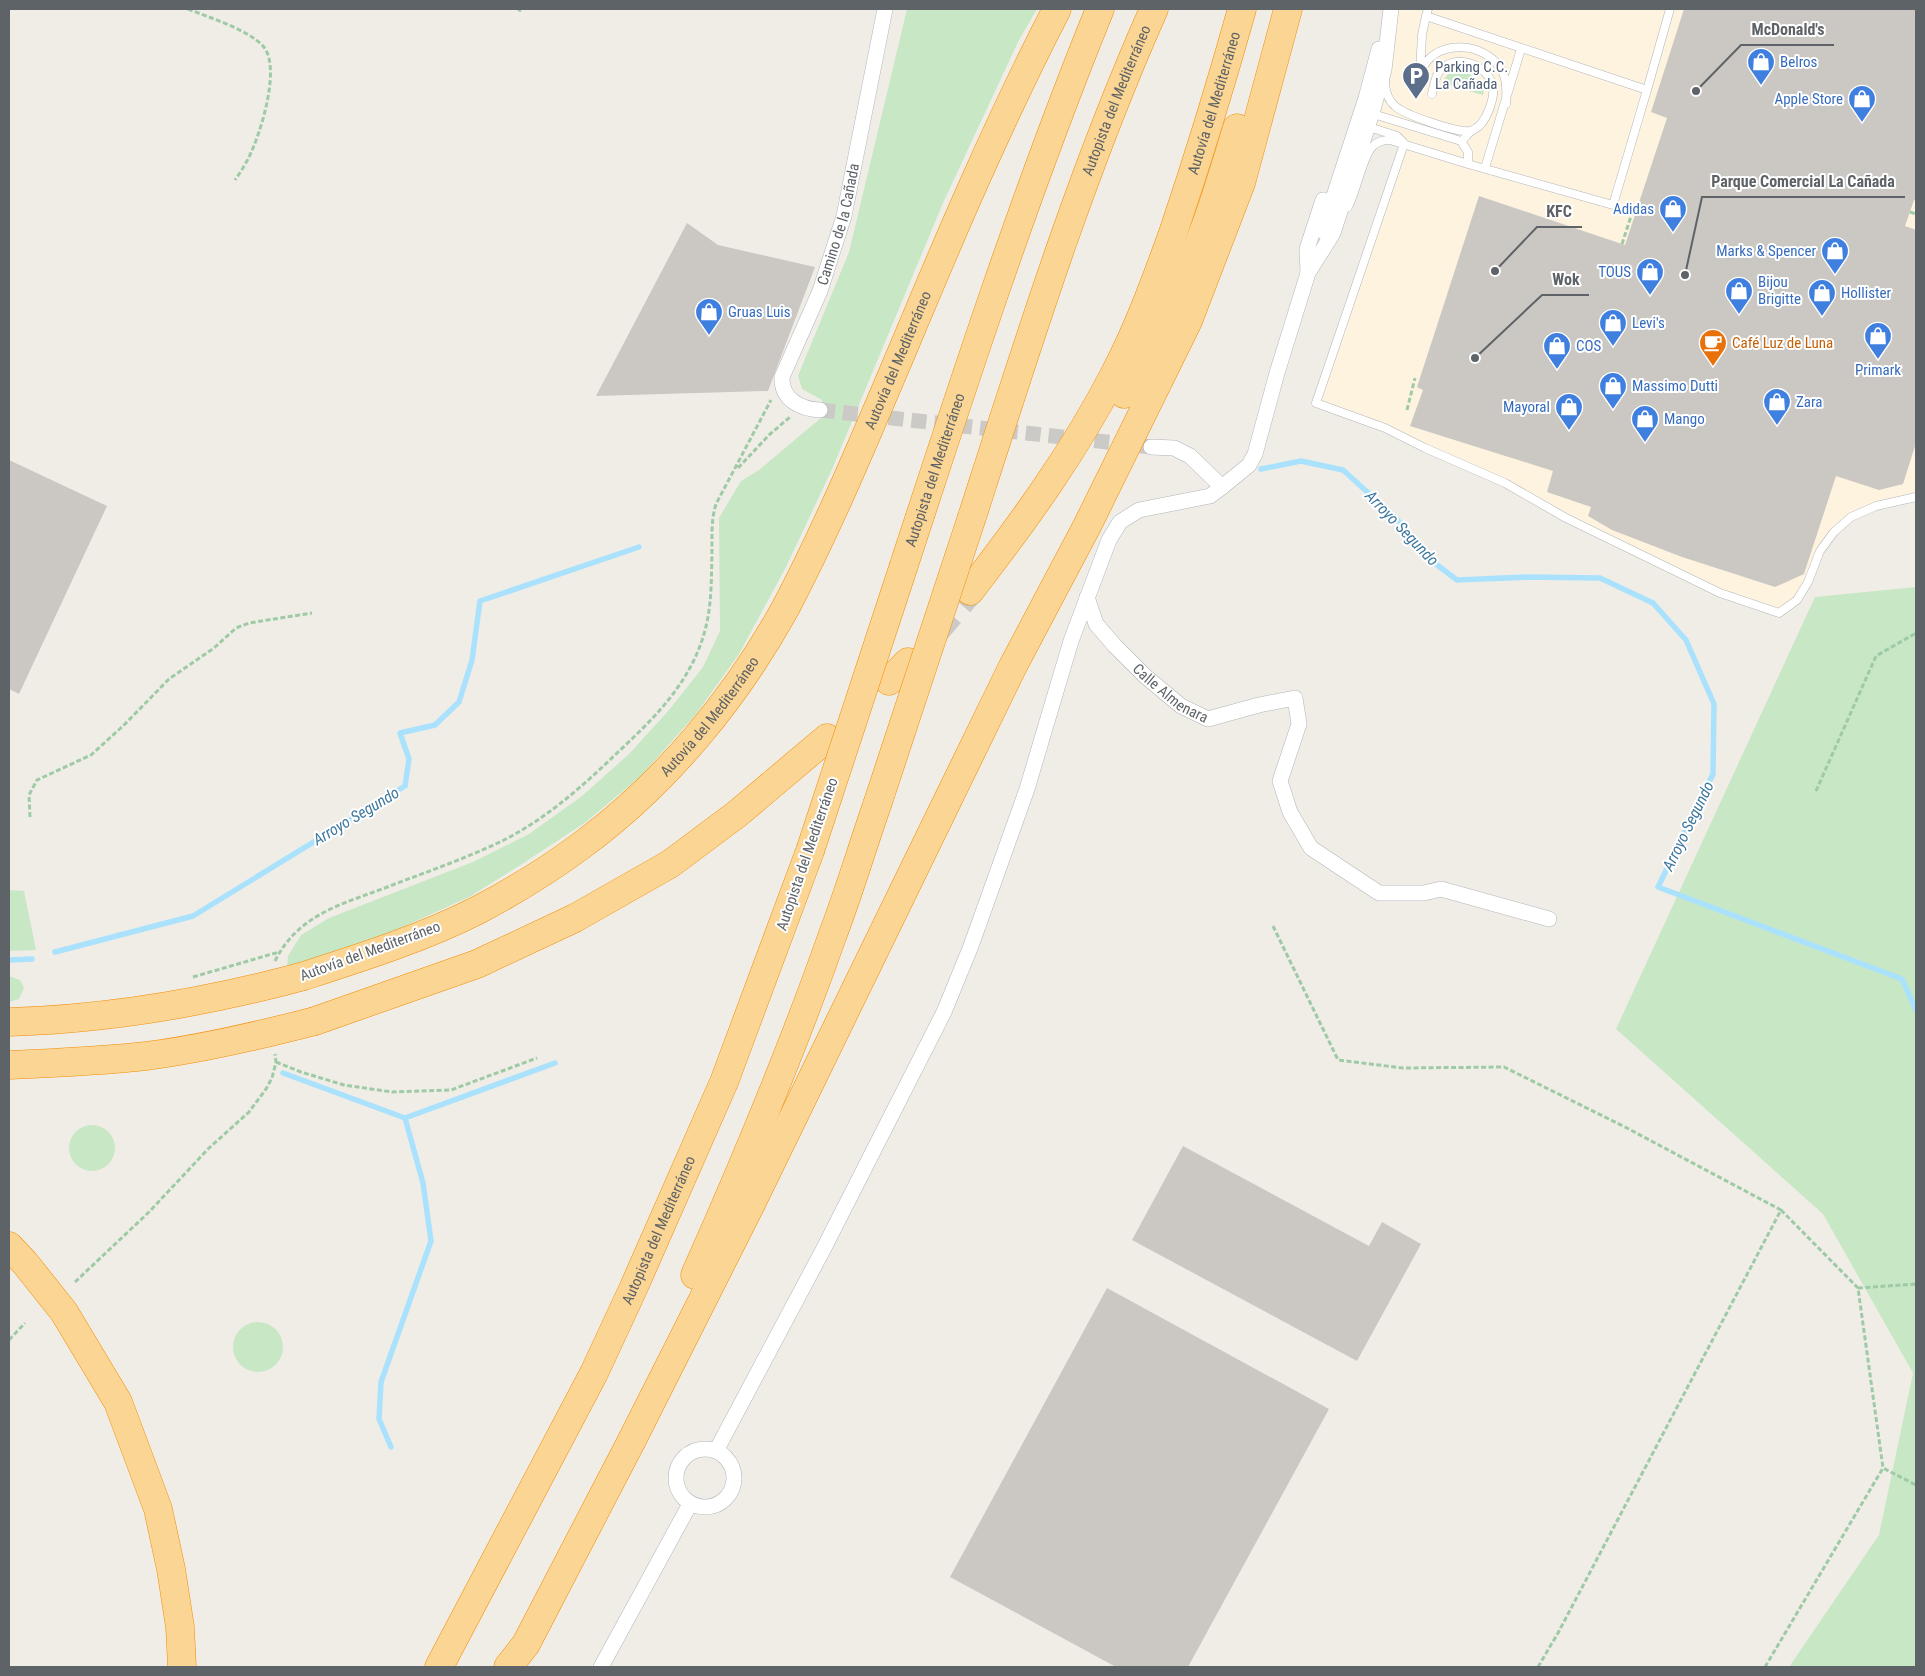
<svg xmlns="http://www.w3.org/2000/svg" width="1925" height="1676" font-family="'Roboto Condensed',sans-serif">
  <style>
    .commercial { fill: #fdf3df }
    .green { fill: #c8e7c4 }
    .lines { fill: none; stroke-linecap: round; stroke-linejoin: round }
    .stream { stroke: #aae2fd; stroke-width: 5.5 }
    .building { fill: #cbc8c3 }
    .minor-tunnel { stroke: #cccac7; stroke-width: 15; stroke-dasharray: 15 8; stroke-linecap: butt }
    .motorway-tunnel { stroke: #cccac7; stroke-width: 28; stroke-dasharray: 28 14; stroke-linecap: butt }
    .service-casing { stroke: #b2b5b9; stroke-width: 9 }
    .minor-casing { stroke: #b2b5b9; stroke-width: 16 }
    .motorway-casing { stroke: #f28d05; stroke-width: 29 }
    .path { stroke: #9fcaa6; stroke-width: 3; stroke-dasharray: 5 2.5; stroke-linecap: butt }
    .service { stroke: #fff; stroke-width: 8 }
    .minor { stroke: #fff; stroke-width: 15 }
    .motorway { stroke: #fbd593; stroke-width: 28 }
    .motorway-bridge-casing { stroke: #f28d05; stroke-width: 29; stroke-linecap: butt }
    .motorway-bridge { stroke: #fbd593; stroke-width: 28 }
    .labels { text-anchor: middle; dominant-baseline: central; stroke-width: 4; stroke-linejoin: round; paint-order: stroke }
    .shop-label { font-size: 15px; fill: #366cbe; stroke: #fff; text-anchor: start }
    .service-label { font-size: 15px; fill: #4e5e75; stroke: #fff; text-anchor: start }
    .street-label { font-size: 15px; fill: #5e6367; stroke: #fff }
    .food-label { font-size: 15px; fill: #c56008; stroke: #fff; text-anchor: start }
    .water-label { font-size: 16px; font-style: italic; fill: #3f789f; stroke: #fff }
    .leader { fill: none; stroke: #5e6367; stroke-width: 2 }
    .callout-dot { fill: #5e6367; stroke: #fff; stroke-width: 2 }
    .callout-label { font-size: 16px; text-anchor: middle; font-weight: bold; fill: #5e6367; stroke: #fff; stroke-width: 4; stroke-linejoin: round; paint-order: stroke }
  </style>
  <rect width="100%" height="100%" fill="#f0ede7"/>
  <path class="commercial" d="M1391,9H1916V497L1851,517L1834,532L1797,600L1779,613L1720,593L1505,483L1316,403L1404,144L1368,127Z"/>
  <path class="green" d="M907,9H1037L1018,42L943,203L833,467L786,567L739,654L696,714L641,776L586,822L522,864L469,897L405,926L334,956L287,969L288,956L301,935L329,918L473,862L529,834L582,796L629,754L669,710L703,667L720,631L719,518L741,481L759,470L822,417V400L802,389L798,376L849,252Z
    M1462,71C1473,74 1479,81 1484,91L1483,95L1444,84L1443,81C1447,72 1453,71 1462,71Z
    M1916,587V1667H1789L1879,1535L1913,1373L1823,1214L1616,1029L1815,597Z
    M9,890L24,891L36,950L9,951Z
    M9,976L20,980L24,988L19,999L9,1002Z
    M69 1148a23 23 0 1 1 46 0a23 23 0 1 1-46 0Z
    M233 1347a25 25 0 1 1 50 0a25 25 0 1 1-50 0Z"/>
  <g class="lines">
    <path class="stream" d="M1261,469L1301,461L1343,470L1396,518L1424,555L1457,580L1529,577L1600,578L1653,603L1686,640L1714,704L1713,774L1658,887L1902,979L1916,1010
      M55,952L193,916L405,786L409,759L400,733L435,725L459,702L472,660L480,601L639,547
      M9,960L32,959
      M283,1073L405,1118L423,1183L431,1241L381,1382L379,1419L391,1447
      M405,1118L555,1063"/>
  </g>
  <path class="building" d="M1684,9H1916V201L1914,200L1905,226L1916,230V443L1903,484L1879,490L1836,476L1804,574L1775,587L1682,557L1612,530L1588,516L1591,507L1547,492L1553,471L1410,426L1423,390L1417,387L1479,196L1625,245L1667,118L1651,112Z
    M687,223L718,245L815,267L768,391L596,396Z
    M9,460L107,506L19,694L9,689Z
    M1183,1146L1369,1246L1382,1222L1421,1244L1357,1361L1132,1240Z
    M1107,1288L1329,1409L1188,1667H1116L950,1577Z"/>
  <g class="lines">
    <path class="minor-tunnel" d="M820,410L1151,447"/>
    <path class="motorway-tunnel" d="M932,635L970,591"/>
    <defs>
      <path id="service" d="M1428,9L1426,16L1647,90L1670,9
        M1420,71L1422,35L1426,16
        M1385,81C1385,91 1388,100 1395,106C1405,115 1457,133 1470,131
        M1417,86C1419,78 1421,68 1427,61C1447,38 1490,45 1503,73C1508,83 1506,93 1506,104
        M1432,94C1434,86 1435,78 1439,72C1454,51 1490,65 1493,88C1494,94 1492,101 1490,107C1488,113 1485,119 1481,124C1478,128 1473,129 1469,133C1466,136 1465,139 1461,141
        M1370,113L1461,141L1468,152V164
        M1366,126L1397,136L1403,142
        M1404,144L1316,403L1385,428L1425,448L1505,483L1566,518L1720,593L1779,613L1797,600L1808,582L1820,551L1834,532L1851,517L1876,506L1916,497
        M1485,168L1521,49
        M1348,207C1356,192 1363,156 1372,147C1377,141 1383,140 1390,140L1468,164L1613,205L1647,90"/>
      <g id="minor">
        <path d="M1325,233L1329,211L1366,98L1379,49"/>
        <path d="M1308,273L1307,249L1323,200"/>
        <path id="s1" d="M820,410C801,409 781,400 782,377L820,291L844,216L885,9"/>
        <path d="M1151,447L1174,448L1190,456L1222,487L1249,465L1255,454L1277,373L1308,273L1333,233L1372,113L1384,70L1391,9"/>
        <path id="s2" d="M1087,597L1096,624L1115,646L1145,676L1181,706L1208,719L1259,705L1295,698L1299,724L1280,781L1290,812L1311,848L1379,893H1424L1441,889L1549,919"/>
        <circle cx="705" cy="1478" r="29"/>
        <path d="M716,1451L824,1248L944,1012L971,946L1027,789L1071,641L1109,540L1120,522L1139,510L1210,496L1222,487"/>
        <path d="M601,1667L690,1504"/>
      </g>
      <g id="motorway">
        <path d="M1124,394C1148,351 1171,307 1191,262C1210,219 1223,173 1237,128"/>
        <path id="s3" d="M972,517C1027,346 1081,173 1154,9"/>
        <path id="s4" d="M904,565C965,378 1026,191 1100,9"/>
        <path id="s5" d="M970,591C1024,521 1075,451 1115,373C1138,329 1156,280 1173,233C1198,159 1221,84 1242,9"/>
        <path d="M889,681L908,662"/>
        <path id="s6" d="M304,976C363,957 423,938 478,910C514,891 550,869 582,845C666,783 736,698 786,607C830,523 866,436 903,349C951,234 1000,119 1057,9"/>
        <path d="M315,1021L477,964L575,918L670,864L737,814L827,738"/>
        <path d="M9,1246L25,1263L64,1312L118,1402L158,1509L171,1569L180,1627L182,1667"/>
        <path d="M695,1275C745,1163 792,1050 833,934C849,892 862,848 877,805"/>
        <path id="s7" d="M439,1667L594,1373L633,1289L724,1082L810,851"/>
        <path d="M508,1667L526,1644L632,1440L750,1206L1013,666L1087,526L1188,321L1241,183L1288,9"/>
      </g>
    </defs>
    <use href="#service" class="service-casing"/>
    <use href="#minor" class="minor-casing"/>
    <use href="#motorway" class="motorway-casing"/>
    <path class="path" d="M188,9C210,18 247,29 263,46C282,67 260,135 249,157C245,165 240,173 235,180
      M518,9L521,11
      M1910,212L1916,214
      M1622,244L1632,213
      M1407,410L1415,378
      M738,468L769,435L790,417
      M1816,791L1876,656L1916,633
      M30,817L29,795L37,780L91,755L123,726L169,679L214,648L236,628L249,623L312,613
      M1273,926L1338,1060L1403,1068L1504,1067L1625,1127L1781,1210
      M275,961C300,911 348,903 395,884C432,870 469,857 504,840C547,818 583,786 617,753C647,725 676,697 694,660C712,622 711,594 712,553C712,537 711,520 716,504L771,400
      M193,977L279,952
      M276,1062L301,1072L344,1085L392,1092L451,1090L537,1058
      M75,1282L149,1212L209,1148L249,1112L266,1089L272,1078L276,1062L275,1054
      M1858,1288L1916,1284
      M9,1340L25,1323
      M1538,1667L1558,1633L1781,1210L1858,1288L1883,1468
      M1765,1667L1883,1468L1916,1485"/>
    <use href="#service" class="service"/>
    <use href="#minor" class="minor"/>
    <use href="#motorway" class="motorway"/>
    <defs>
      <path id="motorway-bridge" d="M877,805L972,517
        M810,851L904,565
        M9,1022C109,1019 208,1002 304,976
        M9,1065C55,1063 101,1061 146,1056C202,1049 261,1035 315,1021"/>
    </defs>
    <use href="#motorway-bridge" class="motorway-bridge-casing"/>
    <use href="#motorway-bridge" class="motorway-bridge"/>
  </g>
  <defs>
    <symbol id="shop-pin" viewBox="-11 -11 22 30"><path d="M0 17L-7.5 6A9.5 9.5 0 1 1 7.5 6Z" fill="#3f7fe0" stroke="#fff"/><path d="M-5-2.5h2.3a2.7 3.5 0 0 1 5.4 0H5L5.5 6h-11ZM-1.5-2.5h3a1.5 2.3 0 0 0-3 0Z" fill="#fff"/></symbol>
    <symbol id="parking-pin" viewBox="-11 -11 22 30"><path d="M0 17L-7.5 6A9.5 9.5 0 1 1 7.5 6Z" fill="#5c6f8a" stroke="#fff"/><path d="M-3.5-5.5H1a3.5 3.5 0 0 1 0 7H-1V5.5H-3.5ZM-1-3.4V-.6H.8a1.4 1.4 0 0 0 0-2.8Z" fill="#fff"/></symbol>
    <symbol id="cafe-pin" viewBox="-11 -11 22 30"><path d="M0 17L-7.5 6A9.5 9.5 0 1 1 7.5 6Z" fill="#e8710a" stroke="#fff"/><path d="M-5.5-4.5H6V0H3Q3 3.5 0 3.5H-2.5Q-5.5 3.5-5.5 0ZM3-3.2v2h1.7v-2ZM-6 4.5H4V6H-6Z" fill="#fff"/></symbol>
  </defs>
  <g fill-rule="evenodd">
    <use href="#shop-pin" x="1745" y="46" width="32" height="43"/>
    <use href="#parking-pin" x="1400" y="60" width="32" height="43"/>
    <use href="#shop-pin" x="1846" y="83" width="32" height="43"/>
    <use href="#shop-pin" x="1657" y="193" width="32" height="43"/>
    <use href="#shop-pin" x="1819" y="235" width="32" height="43"/>
    <use href="#shop-pin" x="1634" y="256" width="32" height="43"/>
    <use href="#shop-pin" x="1723" y="275" width="32" height="43"/>
    <use href="#shop-pin" x="1806" y="277" width="32" height="43"/>
    <use href="#shop-pin" x="693" y="296" width="32" height="43"/>
    <use href="#shop-pin" x="1597" y="307" width="32" height="43"/>
    <use href="#shop-pin" x="1862" y="320" width="32" height="43"/>
    <use href="#cafe-pin" x="1697" y="327" width="32" height="43"/>
    <use href="#shop-pin" x="1541" y="330" width="32" height="43"/>
    <use href="#shop-pin" x="1597" y="370" width="32" height="43"/>
    <use href="#shop-pin" x="1761" y="386" width="32" height="43"/>
    <use href="#shop-pin" x="1553" y="391" width="32" height="43"/>
    <use href="#shop-pin" x="1629" y="403" width="32" height="43"/>
  </g>
  <g class="labels">
    <g class="shop-label">
      <text x="1780" y="62">Belros</text>
      <text x="1843" y="99" text-anchor="end">Apple Store</text>
      <text x="1654" y="209" text-anchor="end">Adidas</text>
      <text x="1816" y="251" text-anchor="end">Marks &amp; Spencer</text>
      <text x="1631" y="272" text-anchor="end">TOUS</text>
      <text x="1758" y="282">Bijou<tspan x="1758" dy="17">Brigitte</tspan></text>
      <text x="1841" y="293">Hollister</text>
      <text x="728" y="312">Gruas Luis</text>
      <text x="1632" y="323">Levi's</text>
      <text x="1576" y="346">COS</text>
      <text x="1878" y="370" text-anchor="middle">Primark</text>
      <text x="1632" y="386">Massimo Dutti</text>
      <text x="1796" y="402">Zara</text>
      <text x="1550" y="407" text-anchor="end">Mayoral</text>
      <text x="1664" y="419">Mango</text>
    </g>
    <g class="service-label">
      <text x="1435" y="67">Parking C.C.<tspan x="1435" dy="17">La Cañada</tspan></text>
    </g>
    <g class="street-label">
      <text stroke="none"><textPath href="#s3" startOffset="441">Autopista del Mediterráneo</textPath></text>
      <text stroke="none"><textPath href="#s5" startOffset="550">Autovía del Mediterráneo</textPath></text>
      <text stroke="none"><textPath href="#s1" startOffset="220">Camino de la Cañada</textPath></text>
      <text stroke="none"><textPath href="#s6" startOffset="896">Autovía del Mediterráneo</textPath></text>
      <text stroke="none"><textPath href="#s4" startOffset="100">Autopista del Mediterráneo</textPath></text>
      <text stroke="none"><textPath href="#s2" startOffset="131">Calle Almenara</textPath></text>
      <text stroke="none"><textPath href="#s6" startOffset="491">Autovía del Mediterráneo</textPath></text>
      <text transform="translate(807 854) rotate(-71)">Autopista del Mediterráneo</text>
      <text transform="translate(370 951) rotate(-20)">Autovía del Mediterráneo</text>
      <text stroke="none"><textPath href="#s7" startOffset="489">Autopista del Mediterráneo</textPath></text>
    </g>
    <g class="food-label">
      <text x="1732" y="343">Café Luz de Luna</text>
    </g>
    <g class="water-label">
      <text transform="translate(1402 528) rotate(46)">Arroyo Segundo</text>
      <text transform="translate(356 816) rotate(-31)">Arroyo Segundo</text>
      <text transform="translate(1688 826) rotate(-64)">Arroyo Segundo</text>
    </g>
  </g>
  <path class="leader" d="M1696 91L1741 45H1834M1685 275L1702 197H1905M1495 271L1537 227H1582M1475 358L1542 295H1589"/>
  <g class="callout-dot">
    <circle cx="1696" cy="91" r="5"/>
    <circle cx="1685" cy="275" r="5"/>
    <circle cx="1495" cy="271" r="5"/>
    <circle cx="1475" cy="358" r="5"/>
  </g>
  <g class="callout-label">
    <text x="1788" y="35">McDonald's</text>
    <text x="1803" y="187">Parque Comercial La Cañada</text>
    <text x="1559" y="217">KFC</text>
    <text x="1566" y="285">Wok</text>
  </g>
  <rect width="1925" height="1676" fill="none" stroke="#5e6367" stroke-width="20"/>
</svg>
